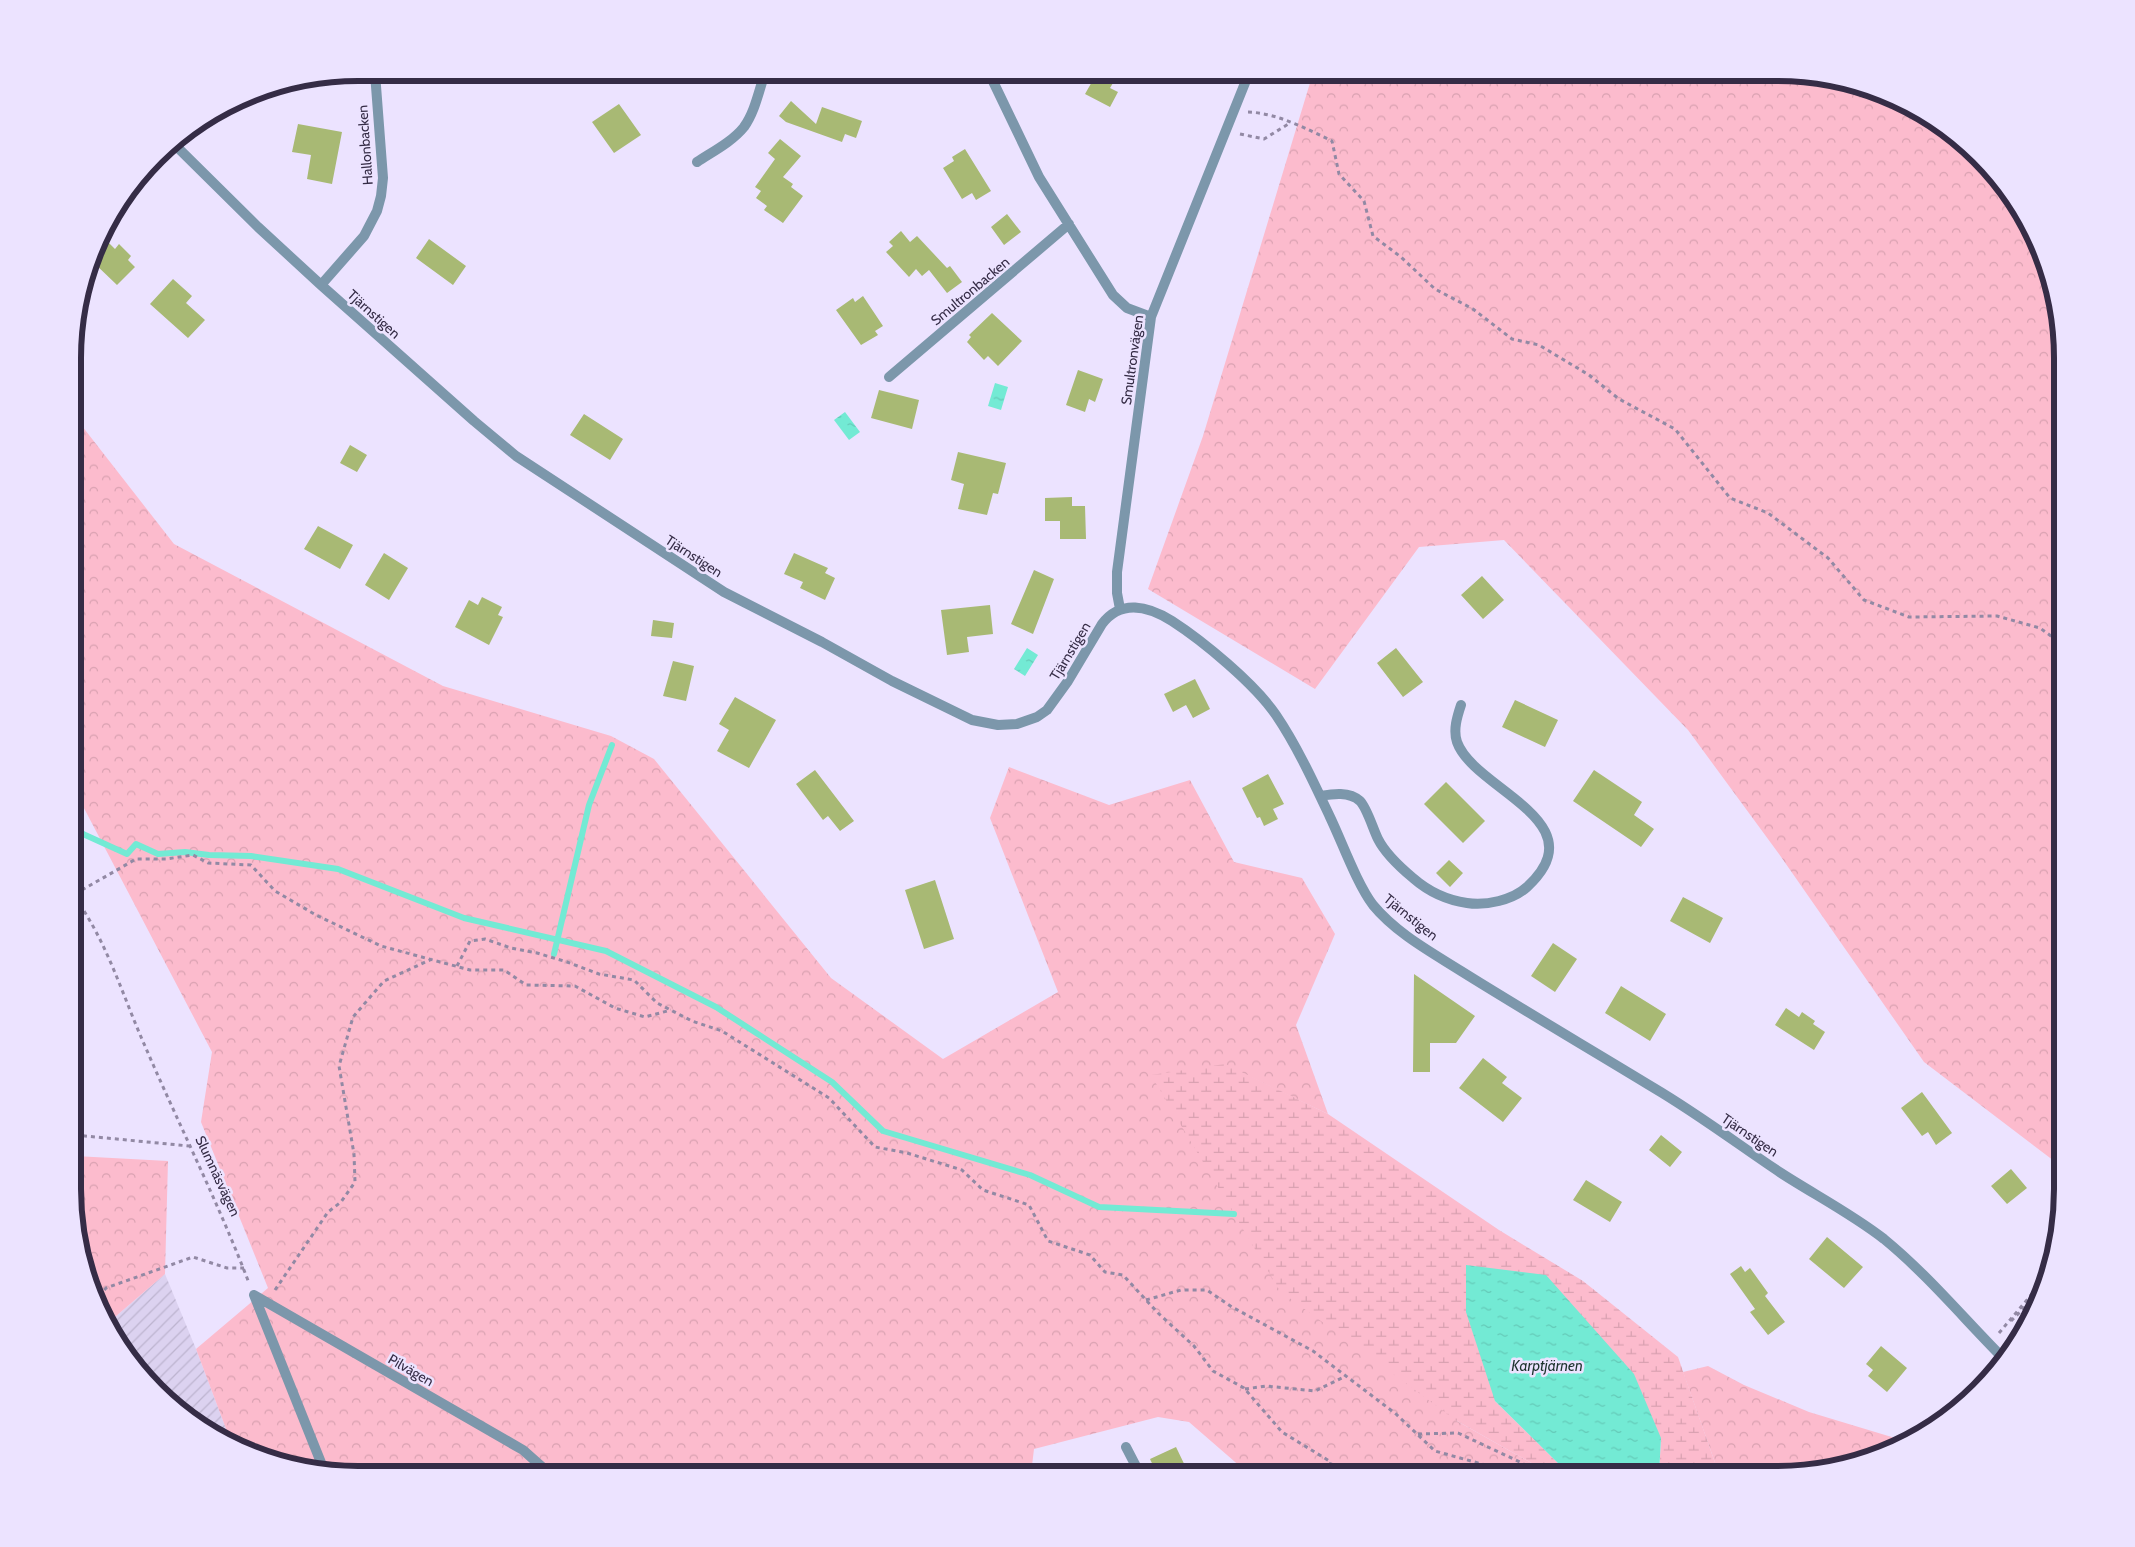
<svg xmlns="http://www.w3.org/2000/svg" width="2135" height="1547" font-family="Cabin,sans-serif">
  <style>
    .industrial { fill: url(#industrial-furrows) }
    .forest { fill: url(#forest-crowns) }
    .wetland { fill: url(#wetland-marsh) }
    .water { fill: url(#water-ripples) }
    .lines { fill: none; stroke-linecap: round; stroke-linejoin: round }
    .stream { stroke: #73ead4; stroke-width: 6 }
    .building { fill: #a8b974 }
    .path { stroke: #9289a4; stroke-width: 3; stroke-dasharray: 4 4; stroke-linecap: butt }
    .minor { stroke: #7c97ab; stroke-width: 10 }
    .labels { text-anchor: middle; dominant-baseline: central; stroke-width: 5; stroke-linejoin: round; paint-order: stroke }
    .street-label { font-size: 14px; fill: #352c46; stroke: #ece3ff }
    .water-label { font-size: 15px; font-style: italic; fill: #1c322d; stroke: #ece3ff }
    .rim { fill: none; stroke: #352c46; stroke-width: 6 }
  </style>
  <defs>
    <pattern id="industrial-furrows" width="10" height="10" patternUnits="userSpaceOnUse" patternTransform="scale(1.25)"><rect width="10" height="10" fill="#dcd2f0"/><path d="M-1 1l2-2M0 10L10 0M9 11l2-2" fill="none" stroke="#bdb4cf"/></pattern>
    <pattern id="forest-crowns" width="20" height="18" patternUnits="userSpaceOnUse" patternTransform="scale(1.25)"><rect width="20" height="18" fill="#fcbbcd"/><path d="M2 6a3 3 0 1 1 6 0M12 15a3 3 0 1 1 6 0" fill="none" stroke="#d9a1b1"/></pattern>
    <pattern id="wetland-marsh" width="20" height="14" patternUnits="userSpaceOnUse" patternTransform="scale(1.25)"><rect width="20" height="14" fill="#fcbbcd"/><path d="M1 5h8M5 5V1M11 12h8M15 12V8" fill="none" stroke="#d9a1b1"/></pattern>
    <pattern id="water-ripples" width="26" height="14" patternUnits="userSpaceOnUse" patternTransform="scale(1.25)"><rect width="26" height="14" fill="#73ead4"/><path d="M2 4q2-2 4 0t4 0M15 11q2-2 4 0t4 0" fill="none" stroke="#64c9b7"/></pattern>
  </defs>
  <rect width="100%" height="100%" fill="#ece3ff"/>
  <path class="industrial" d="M165,1274L196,1349L231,1442L184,1415L111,1331L108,1323Z"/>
  <path class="forest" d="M1313,73H1795L1869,88L1951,132L1992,170L2033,232L2062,340V1167L1924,1062L1779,854L1688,730L1504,540L1419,547L1315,689L1148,589L1203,436Z
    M75,417L174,544L443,686L611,736L654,759L831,978L943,1059L1058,992L990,818L1009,767L1109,805L1190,780L1234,862L1302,878L1335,934L1296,1025L1328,1114L1225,1065L1457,1421L1551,1474H1252L1242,1468L1189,1422L1158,1417L1034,1449L1031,1474H340L249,1453L231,1442L196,1349L268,1288L201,1122L212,1052L75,791Z
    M75,1156L168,1161L165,1274L108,1323L75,1226Z
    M1708,1366L1744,1385L1809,1412L1895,1438L1898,1447L1850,1465L1777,1474H1719L1683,1372Z"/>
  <path class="wetland" d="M1225,1064L1328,1114L1499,1230L1583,1281L1678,1357L1719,1474H1659L1661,1438L1495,1401L1569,1474H1551L1457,1421L1280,1291L1151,1075Z"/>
  <path class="water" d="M995,383L1008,387L1001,410L988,406Z
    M845,412L860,432L849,440L834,420Z
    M1027,648L1038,655L1025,676L1014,669Z
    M1466,1265L1546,1275L1634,1374L1661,1438L1659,1474H1569L1495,1401L1466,1312Z"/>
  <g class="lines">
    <path class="stream" d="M75,824L83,834L127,854L136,844L158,854L185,852L209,855L251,856L338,869L464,918L606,951L716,1007L832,1082L883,1131L1030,1175L1099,1207L1234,1214
      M554,954L589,805L612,745"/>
  </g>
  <path class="building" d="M1097,73H1119L1110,88L1118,92L1110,107L1085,94Z
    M791,101L816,124L822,107L862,121L856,138L845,134L842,142L786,122L779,116Z
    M619,104L641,135L614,153L592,122Z
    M298,124L342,132L332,184L307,179L311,155L292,152Z
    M780,139L801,156L783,177L793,184L791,187L803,196L783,223L764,210L767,206L756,198L761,191L755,187L775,159L768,153Z
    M965,149L991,191L976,200L972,193L962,199L943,168L954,161L952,157Z
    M1007,214L1021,232L1004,245L991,227Z
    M901,231L910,242L917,236L947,268L950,266L962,282L947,293L929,270L922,276L916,269L909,277L886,252L893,246L889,242Z
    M429,239L466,266L453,285L416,258Z
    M106,240L115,249L119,244L131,256L128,260L135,267L117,285L93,262L96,250Z
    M173,279L192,296L186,303L205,320L188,338L150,304Z
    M863,296L883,326L875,331L878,335L861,345L836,310L853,298L855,302Z
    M992,313L1022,341L998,366L988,356L984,360L967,342L971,337L969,335Z
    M1078,370L1103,379L1095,402L1089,399L1085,412L1066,405Z
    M879,390L919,400L912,429L871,418Z
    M584,414L623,439L610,460L570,435Z
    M350,445L367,455L357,472L340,463Z
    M958,452L1006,463L998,494L993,493L987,515L958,509L964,484L951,480Z
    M1072,497V506H1085L1086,539H1060V521H1045V498Z
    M318,526L353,545L340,569L304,549Z
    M384,553L408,568L389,600L365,585Z
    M794,553L828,568L825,573L835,578L825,600L800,588L803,582L784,574Z
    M1034,570L1054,579L1033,634L1011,624Z
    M1482,576L1504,600L1483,619L1461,595Z
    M482,597L502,607L498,615L503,617L489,645L455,627L469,600L478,605Z
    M990,605L993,634L967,637L969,652L947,655L941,610Z
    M653,620L674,623L672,638L651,636Z
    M1396,648L1423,682L1403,697L1377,663Z
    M673,661L694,666L686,701L663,696Z
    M1195,679L1210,709L1193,718L1186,705L1173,712L1164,694Z
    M735,697L776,720L749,768L717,751L729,730L719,724Z
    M1515,700L1558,720L1545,747L1502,727Z
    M815,770L854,821L840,831L828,816L823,820L796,784Z
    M1594,770L1642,802L1634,815L1654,829L1641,847L1573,801Z
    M1268,774L1284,804L1273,809L1278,819L1264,826L1260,817L1257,818L1242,788Z
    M1446,782L1485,821L1463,843L1424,804Z
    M1449,860L1463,873L1450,887L1436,873Z
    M935,880L954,939L924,949L905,890Z
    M1683,897L1723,918L1710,943L1670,921Z
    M1553,943L1577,959L1555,992L1531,976Z
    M1414,974L1475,1016L1456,1043H1430V1072H1413Z
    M1621,986L1666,1014L1650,1041L1605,1013Z
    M1786,1008L1799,1017L1802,1012L1815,1021L1813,1024L1825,1032L1814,1050L1775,1025Z
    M1483,1058L1507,1077L1502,1083L1522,1098L1503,1122L1459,1088Z
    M1922,1092L1952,1133L1936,1145L1928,1132L1922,1136L1901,1108Z
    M1661,1135L1682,1152L1670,1167L1649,1150Z
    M2011,1169L2027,1188L2007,1204L1991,1186Z
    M1586,1180L1622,1202L1610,1222L1573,1200Z
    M1827,1237L1863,1267L1844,1288L1809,1259Z
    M1741,1266L1745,1272L1750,1268L1768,1293L1765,1296L1785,1322L1768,1335L1750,1312L1755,1309L1730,1274Z
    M1881,1346L1907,1368L1887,1392L1868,1376L1873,1370L1866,1364Z
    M1176,1447L1189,1474H1157L1150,1459Z"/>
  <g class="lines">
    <path class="path" d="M1248,112C1277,113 1307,129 1332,141L1339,174L1364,201L1373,236L1401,257L1435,289L1473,309L1512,339L1539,345L1589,375L1619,399L1675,429L1730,498L1768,513L1828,558L1864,600L1909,617L1997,616L2040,628L2062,644
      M1240,134L1264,139L1290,123
      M75,894L136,859H166L193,855L208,863L251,865L275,891L316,915L381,946L470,970H504L526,985L575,986L615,1008L645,1017L671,1010
      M75,898C107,941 123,997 145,1046C179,1125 218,1202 249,1283
      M457,966L470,941L485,939L511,948L537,953L567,962L599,974L634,980L657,1003L692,1021L722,1031L829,1098L875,1147L907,1153L962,1170L983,1190L1029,1205L1048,1241L1090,1255L1105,1272L1123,1275L1158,1313L1194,1346L1213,1371L1244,1388L1282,1432L1331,1462L1328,1474
      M75,1135L189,1146
      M275,1290L328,1212L341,1202L355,1182L354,1154L339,1066L353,1017L384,981L432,959
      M99,1296L106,1288L193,1257L227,1268H244
      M1146,1300L1181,1290H1207L1232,1307L1313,1351L1396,1414L1435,1451L1496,1468L1513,1474
      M2011,1321L2042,1290
      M1999,1333L2048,1275
      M1245,1389L1266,1386L1315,1391L1346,1376
      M1418,1434L1458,1433L1520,1462L1541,1474"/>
    <path class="minor" d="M989,73L1039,177L1113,295L1127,308L1151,317
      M172,142L258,227L321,285L474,421L516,456L724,592L822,642L892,681L972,720L998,725L1017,724L1037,717L1047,710L1068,681L1102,624C1121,599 1148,606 1172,621C1203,641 1255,684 1276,715C1297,746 1314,783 1330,817C1342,842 1357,884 1373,905C1396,933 1431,952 1461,971C1525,1011 1590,1049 1654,1088C1698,1114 1739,1145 1781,1173C1815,1195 1852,1214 1884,1239C1928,1275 1965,1320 2005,1360
      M697,162C712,152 732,142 744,127C755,112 759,90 765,73
      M321,285L364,236L377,211L381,196L383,178L375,73
      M889,377L1069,224
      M1120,609L1117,593V572L1151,317L1249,73
      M1320,796C1332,794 1349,791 1360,801C1367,808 1373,829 1378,839C1385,853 1401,868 1413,878C1429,892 1446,900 1467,903C1486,906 1513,900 1527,887C1599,821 1474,790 1457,742C1453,730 1457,717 1461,705
      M254,1295L523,1450L550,1474
      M254,1295L324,1470
      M1126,1447L1140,1474"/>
  </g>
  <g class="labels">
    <g class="street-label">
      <text transform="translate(365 145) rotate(-94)">Hallonbacken</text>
      <text transform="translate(970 291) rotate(-40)">Smultronbacken</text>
      <text transform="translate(374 314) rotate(42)">Tjärnstigen</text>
      <text transform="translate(1132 360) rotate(-82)">Smultronvägen</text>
      <text transform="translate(694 556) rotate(33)">Tjärnstigen</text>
      <text transform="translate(1070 651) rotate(-59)">Tjärnstigen</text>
      <text transform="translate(1411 917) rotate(39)">Tjärnstigen</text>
      <text transform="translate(1750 1135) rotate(34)">Tjärnstigen</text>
      <text transform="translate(218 1176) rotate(65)">Slumnäsvägen</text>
      <text transform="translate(411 1370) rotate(30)">Pilvägen</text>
    </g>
    <g class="water-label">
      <text x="1547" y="1366">Karptjärnen</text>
    </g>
  </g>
  <path d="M0 0H2135V1547H0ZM358 81H1777A277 277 0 0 1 2054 358V1189A277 277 0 0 1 1777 1466H358A277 277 0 0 1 81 1189V358A277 277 0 0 1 358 81Z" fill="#ece3ff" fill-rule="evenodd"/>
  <path class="rim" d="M358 81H1777A277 277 0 0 1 2054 358V1189A277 277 0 0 1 1777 1466H358A277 277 0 0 1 81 1189V358A277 277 0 0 1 358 81Z"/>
</svg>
